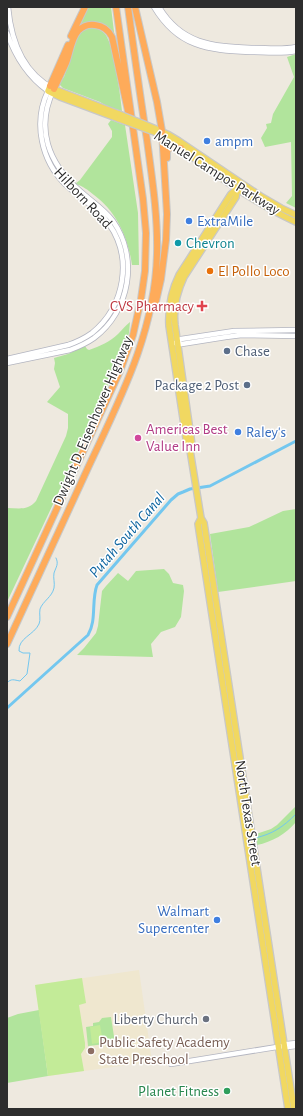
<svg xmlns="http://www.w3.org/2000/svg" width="303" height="1116" font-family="'Alegreya Sans',sans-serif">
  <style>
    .education { fill: #efe7cf }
    .green { fill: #b1e49c }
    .pitch { fill: #c3eb98 }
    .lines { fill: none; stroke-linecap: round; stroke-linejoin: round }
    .stream { stroke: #73c7ef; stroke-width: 1 }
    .canal { stroke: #73c7ef; stroke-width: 3 }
    .minor-casing { stroke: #b3b5c0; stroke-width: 6 }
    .major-casing { stroke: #c8c8c8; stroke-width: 8 }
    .highway-casing { stroke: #c8c8c8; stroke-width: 8 }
    .minor { stroke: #fff; stroke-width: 4.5 }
    .major { stroke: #f1d861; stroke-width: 5.5 }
    .highway { stroke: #feab5a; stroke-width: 6 }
    .major-bridge-casing { stroke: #c8c8c8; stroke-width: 8; stroke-linecap: butt }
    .major-bridge { stroke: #f1d861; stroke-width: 5.5 }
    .shop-dot { fill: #3f7fe0; stroke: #fff; stroke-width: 1.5 }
    .culture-dot { fill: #0f9aa8; stroke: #fff; stroke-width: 1.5 }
    .food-dot { fill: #e8710a; stroke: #fff; stroke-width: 1.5 }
    .health-dot { fill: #e0444e; stroke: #fff; stroke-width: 1.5 }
    .service-dot { fill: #5c6f8a; stroke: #fff; stroke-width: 1.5 }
    .hotel-dot { fill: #d1479c; stroke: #fff; stroke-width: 1.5 }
    .worship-dot { fill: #6b7280; stroke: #fff; stroke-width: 1.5 }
    .education-dot { fill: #8d6e63; stroke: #fff; stroke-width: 1.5 }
    .leisure-dot { fill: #2e9e5b; stroke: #fff; stroke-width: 1.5 }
    .labels { text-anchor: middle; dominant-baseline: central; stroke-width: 3; stroke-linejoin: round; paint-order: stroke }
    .shop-label { font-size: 15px; fill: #366cbe; stroke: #fff; text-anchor: start }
    .street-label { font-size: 15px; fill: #2d2d2d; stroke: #fff }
    .culture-label { font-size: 15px; fill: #0d838f; stroke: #fff; text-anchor: start }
    .food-label { font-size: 15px; fill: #c56008; stroke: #fff; text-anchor: start }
    .health-label { font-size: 15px; fill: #be3a42; stroke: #fff; text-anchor: end }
    .service-label { font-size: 15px; fill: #4e5e75; stroke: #fff; text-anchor: start }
    .hotel-label { font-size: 15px; fill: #b23c85; stroke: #fff; text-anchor: start }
    .worship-label { font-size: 15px; fill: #5b616d; stroke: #fff; text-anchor: end }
    .education-label { font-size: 15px; fill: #785e54; stroke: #fff; text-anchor: start }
    .leisure-label { font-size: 15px; fill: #27864d; stroke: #fff; text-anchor: end }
    .water-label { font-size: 16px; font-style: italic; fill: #0e65a0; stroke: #fff }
  </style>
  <rect width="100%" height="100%" fill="#eee9df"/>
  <path class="education" d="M139,970L152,1062L135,1064L48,1076L35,985Z"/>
  <path class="green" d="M87,7H111L115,40L100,24L76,31Z
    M89,28C96,27 104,31 107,37C111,45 113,54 114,62C118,78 120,94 122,111L108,107L100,102L63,88L60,85V82L64,77L78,35L80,32Z
    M296,54V208L286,203L292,196L291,142L265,147L261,138L267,128L266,124L271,123L273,114L294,77L287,57Z
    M111,120L125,125L138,213L139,265H132C128,238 117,212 94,195C88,190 83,186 75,184L80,180L112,137V131L108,124Z
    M130,322L129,333L122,354L95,415L7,602V508C18,508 28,511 36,501L66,436L68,428V414L47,402L60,387L54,369L55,363L54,358L68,354L85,346L87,349L89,350C100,346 110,342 118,334C122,330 125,326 130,322Z
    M296,509V581L218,592L210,534L249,527L283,511Z
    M164,569L169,574L173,583L183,585L184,591L181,617L175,627L161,632L151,644L152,651L153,657L77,655L84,648L96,633L98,626L102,591L106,586L118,573L128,581L136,571Z
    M296,806V822C286,834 272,842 257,845L256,834L271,829L277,825Z
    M39,1010L48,1076L7,1083V1018L18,1014Z
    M111,1017L115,1043L88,1046L86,1027L93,1026V1023L99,1022L102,1018Z"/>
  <path class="pitch" d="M82,978L86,1003L79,1005L85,1043V1048L81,1054L84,1071L48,1076L35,985Z
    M100,1025L103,1042L92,1044L90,1027Z"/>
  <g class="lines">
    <path class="stream" d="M7,683C11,678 14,680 20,681L27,674L30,653H23L19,651C18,638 34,635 39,624C41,620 39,614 40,609C43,601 52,597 54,588C55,583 53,578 54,573C56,567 59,564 56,558
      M255,838C273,834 283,827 296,814"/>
    <path class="canal" d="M7,708L88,635C97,620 91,601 97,585L171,500L178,494L183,492L190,489L210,486L296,441"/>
    <defs>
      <path id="minor" d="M154,7C178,47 207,50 250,52C265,52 281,54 296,51
        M159,7C182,45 213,46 253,48C267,48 282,50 296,47
        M7,33C15,56 27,76 48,91C33,122 41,161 66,185C80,198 98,208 109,224C133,258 125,306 92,333C85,338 77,342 68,345L7,359
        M177,342L181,339L234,331L296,330
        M175,343L182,344L226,337L242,335L296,336
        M7,363L70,350C78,347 87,343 94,338C130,311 139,258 113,221C104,209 91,201 80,191C48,163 35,128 54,89C23,73 11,40 8,7
        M283,1046L288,1047L296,1046
        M171,1064L283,1046L287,1044L296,1043"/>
      <path id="major" d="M50,86L48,91L60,97L119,119
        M54,89L119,114
        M158,130L169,135L179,141L262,197L281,208L296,215
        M159,134C174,140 186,153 199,162C229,184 262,207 296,222
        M241,183L238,188L231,194L179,275C171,291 168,308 169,326L187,445L190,450L201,518L204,523L294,1109
        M190,450L192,445L175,325C173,308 177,292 184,277L236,197L237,188
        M201,518L198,524L288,1109"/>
      <path id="highway" d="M135,7L157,102L162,131L167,214L166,240L161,279L156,301L153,308
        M71,36L85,7
        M50,86L68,45
        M54,89C58,80 62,72 66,63C70,53 71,39 78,31C83,26 89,24 95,25C103,26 109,31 112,37L128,111
        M167,158V152L168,149L174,147L181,148
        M7,617L120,371L133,335L141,299L145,271L146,233L143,199L116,7
        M7,644C34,586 60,528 87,470C120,399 155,333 157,254C158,216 152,178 147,140C140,96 134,51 128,7"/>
    </defs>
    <use href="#minor" class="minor-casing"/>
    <use href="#major" class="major-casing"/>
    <use href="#highway" class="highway-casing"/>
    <use href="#minor" class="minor"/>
    <use href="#major" class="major"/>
    <use href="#highway" class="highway"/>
    <defs>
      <path id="major-bridge" d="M119,114L156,129
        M119,119L157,133"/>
    </defs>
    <use href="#major-bridge" class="major-bridge-casing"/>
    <use href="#major-bridge" class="major-bridge"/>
  </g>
  <g class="shop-dot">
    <circle cx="207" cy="141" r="4"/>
    <circle cx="189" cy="221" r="4"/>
    <circle cx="238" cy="432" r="4"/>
    <circle cx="217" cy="920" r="4"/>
  </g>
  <circle class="culture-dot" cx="178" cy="243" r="4"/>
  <circle class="food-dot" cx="210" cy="271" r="4"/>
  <path class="health-dot" d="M200 300h4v4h4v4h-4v4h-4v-4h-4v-4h4z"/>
  <g class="service-dot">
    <circle cx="227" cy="351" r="4"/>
    <circle cx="247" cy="385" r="4"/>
  </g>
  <circle class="hotel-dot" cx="138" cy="438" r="4"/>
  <circle class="worship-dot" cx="206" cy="1019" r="4"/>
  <circle class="education-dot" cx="91" cy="1051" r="4"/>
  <circle class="leisure-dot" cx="227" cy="1091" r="4"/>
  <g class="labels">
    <g class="shop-label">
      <text x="215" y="141">ampm</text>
      <text x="197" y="221">ExtraMile</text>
      <text x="246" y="432">Raley's</text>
      <text x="209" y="911" text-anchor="end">Walmart<tspan x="209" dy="17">Supercenter</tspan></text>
    </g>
    <g class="street-label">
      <text transform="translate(217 173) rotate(32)">Manuel Campos Parkway</text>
      <text transform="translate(83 198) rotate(47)">Hilborn Road</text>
      <text transform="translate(93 421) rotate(-67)">Dwight D. Eisenhower Highway</text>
      <text transform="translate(248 813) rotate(81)">North Texas Street</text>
    </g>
    <g class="culture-label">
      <text x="186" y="243">Chevron</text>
    </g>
    <g class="food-label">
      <text x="218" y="271">El Pollo Loco</text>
    </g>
    <g class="health-label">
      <text x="194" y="306">CVS Pharmacy</text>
    </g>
    <g class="service-label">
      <text x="235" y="351">Chase</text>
      <text x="239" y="385" text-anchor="end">Package 2 Post</text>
    </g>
    <g class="hotel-label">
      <text x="146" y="429">Americas Best<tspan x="146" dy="17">Value Inn</tspan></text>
    </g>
    <g class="worship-label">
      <text x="198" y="1019">Liberty Church</text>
    </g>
    <g class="education-label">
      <text x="99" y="1042">Public Safety Academy<tspan x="99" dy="17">State Preschool</tspan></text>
    </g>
    <g class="leisure-label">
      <text x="219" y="1091">Planet Fitness</text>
    </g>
    <g class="water-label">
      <text transform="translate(127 535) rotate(-49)">Putah South Canal</text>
    </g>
  </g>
  <rect width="303" height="1116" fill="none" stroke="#2d2d2d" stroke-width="16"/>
</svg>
